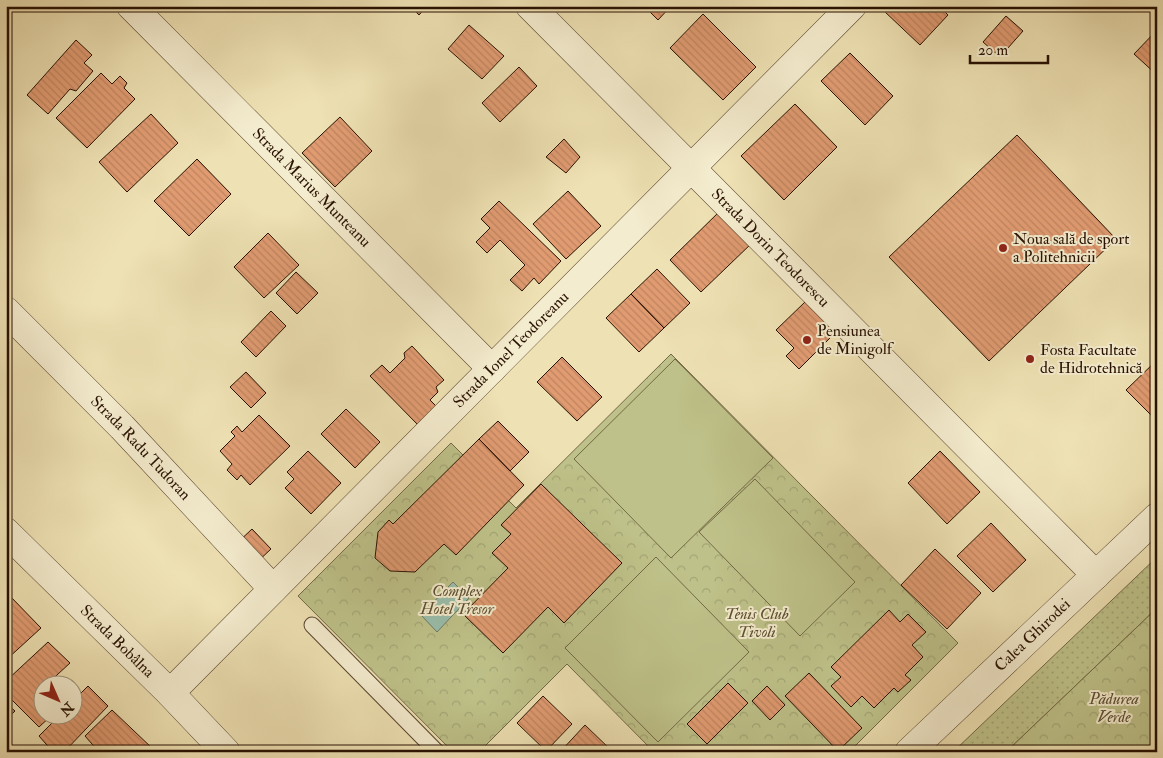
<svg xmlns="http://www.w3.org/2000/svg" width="1163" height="758" font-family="'IM FELL Double Pica',serif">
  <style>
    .grass { fill: url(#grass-dots); stroke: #736946 }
    .forest { fill: url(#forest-crowns); stroke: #736946 }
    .pitch { fill: #bec189; stroke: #736946 }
    .water { fill: #99beac; stroke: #6c7968 }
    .building { fill: url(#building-back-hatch); stroke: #281102 }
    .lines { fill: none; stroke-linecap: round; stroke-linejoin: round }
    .service-casing { stroke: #5a452e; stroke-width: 17 }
    .minor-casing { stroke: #5a452e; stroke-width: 29 }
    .tertiary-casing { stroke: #5a452e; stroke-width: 29 }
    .service { stroke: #f4ecce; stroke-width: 15 }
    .minor { stroke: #f4ecce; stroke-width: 28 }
    .tertiary { stroke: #f4ecce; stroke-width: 28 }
    .poi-dot { fill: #8f2418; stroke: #f4ecce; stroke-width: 2 }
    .labels { text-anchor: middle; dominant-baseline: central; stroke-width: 4; stroke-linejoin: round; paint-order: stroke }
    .street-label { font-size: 16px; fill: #281102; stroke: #f4ecce }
    .poi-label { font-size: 16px; fill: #281102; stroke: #f4ecce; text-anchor: start }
    .park-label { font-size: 16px; font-style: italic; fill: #5c4f31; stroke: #f4ecce }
  </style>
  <defs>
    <pattern id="grass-dots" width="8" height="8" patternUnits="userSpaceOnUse" patternTransform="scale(1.25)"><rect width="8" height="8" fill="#bec189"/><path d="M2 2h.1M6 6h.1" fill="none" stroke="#a3a575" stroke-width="1.8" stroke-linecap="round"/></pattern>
    <pattern id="forest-crowns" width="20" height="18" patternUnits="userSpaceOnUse" patternTransform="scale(1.25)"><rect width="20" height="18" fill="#bec189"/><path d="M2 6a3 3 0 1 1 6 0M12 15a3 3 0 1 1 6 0" fill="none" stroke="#a3a575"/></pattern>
    <pattern id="building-back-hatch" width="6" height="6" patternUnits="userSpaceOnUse" patternTransform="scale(1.25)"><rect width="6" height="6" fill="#e09b71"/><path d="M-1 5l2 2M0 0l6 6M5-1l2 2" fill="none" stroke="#c08460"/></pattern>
  </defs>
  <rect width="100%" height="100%" fill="#eee1b3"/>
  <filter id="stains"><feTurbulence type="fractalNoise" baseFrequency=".004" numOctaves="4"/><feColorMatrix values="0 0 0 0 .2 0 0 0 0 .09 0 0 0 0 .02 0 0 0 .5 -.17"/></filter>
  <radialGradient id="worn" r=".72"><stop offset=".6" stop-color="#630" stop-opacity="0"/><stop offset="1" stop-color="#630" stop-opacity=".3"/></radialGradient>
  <path class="grass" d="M1157,557V608L1006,752H953Z"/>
  <path class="forest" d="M671,354L958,643L849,752H654L567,664L479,752H453L298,596L451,443L516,508Z
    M1157,608V752H1006Z"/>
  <path class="pitch" d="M675,359L773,458L671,558L574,459Z
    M755,479L855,582L800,636L699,532Z
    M656,557L749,652L658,742L565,648Z"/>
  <path class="water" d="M453,582L469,598L437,632L421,615Z"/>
  <path class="building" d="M410,6H427L419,15Z
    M644,6H671L658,20Z
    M888,6H939L948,15L920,45L884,11Z
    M703,14L756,67L723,100L670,48Z
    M1006,16L1023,31L1000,57L983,42Z
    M469,25L504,56L482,79L448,49Z
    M1157,30V75L1134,54Z
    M76,40L92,55L84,63L93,71L76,91L70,89L48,114L27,95Z
    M850,53L893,96L865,125L821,81Z
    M519,67L537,86L500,122L482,103Z
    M101,73L112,84L120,76L127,83L124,88L135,99L87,148L56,118Z
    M795,104L837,147L784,200L741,156Z
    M151,114L178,143L127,192L99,162Z
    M340,117L372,151L335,187L302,153Z
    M1017,135L1116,239L989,361L889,257Z
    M564,139L580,157L566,173L546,157Z
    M197,159L231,194L189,236L154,201Z
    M568,191L601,226L566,259L533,224Z
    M499,201L561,261L539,284L534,278L522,291L510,280L525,265L500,240L487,253L476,242L490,228L481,219Z
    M722,209L753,242L701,292L670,260Z
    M268,233L299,265L264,298L234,267Z
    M657,269L690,303L664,328L631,294Z
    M296,272L318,293L297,314L276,293Z
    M631,294L664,328L639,352L606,318Z
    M806,301L837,331L799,369L786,356L794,348L776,330Z
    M271,311L286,326L256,357L241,342Z
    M412,346L444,380L436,387L438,392L430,400L437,407L418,425L370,376L382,365L390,373L405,358L404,353Z
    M562,357L602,397L577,421L537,382Z
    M1157,360V421L1126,390Z
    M246,372L266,393L251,408L230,387Z
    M346,409L380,442L355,468L321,434Z
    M259,415L290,446L250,485L241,475L237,480L227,470L232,464L220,451L235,436L231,432L237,426L242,432Z
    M498,421L529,452L510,471L479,439Z
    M479,439L524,485L456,555L444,544L415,572L390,571L375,558L378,532L389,520L393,524Z
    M308,451L341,483L311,514L285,488L294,479L287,472Z
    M940,451L980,492L947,524L908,483Z
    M541,484L622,563L564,623L548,607L503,653L463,614L508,568L492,553L511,534L501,525Z
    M991,523L1026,560L993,592L957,556Z
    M252,529L271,549L255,564L236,544Z
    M935,549L981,593L947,629L901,585Z
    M9,595L41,628L6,660V598Z
    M889,610L900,622L908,614L926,632L912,645L923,657L905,675L911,680L898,692L894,688L874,708L862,696L851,707L831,686L841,677L831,667Z
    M48,642L70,663L45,686H42V716H51L39,727L6,694V681Z
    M809,673L862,728L838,751L785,696Z
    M728,683L748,703L707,744L687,724Z
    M88,686L108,706L64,752H53L39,736L59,716H72V702Z
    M767,686L785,705L770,720L752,701Z
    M543,696L572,724L546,751L517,723Z
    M6,703L15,711L6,720Z
    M112,710L153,749L150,752H99L85,736Z
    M585,725L613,752H560Z"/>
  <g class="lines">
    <defs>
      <path id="service" d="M312,625L437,752"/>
      <g id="minor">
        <path id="s1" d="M131,6L492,369"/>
        <path id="s2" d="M530,6L1096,575"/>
        <path id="s3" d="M6,311L122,427L273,589"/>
        <path id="s4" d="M6,532L170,693L226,752"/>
        <path id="s5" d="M170,693L852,6"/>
      </g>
      <g id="tertiary">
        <path id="s6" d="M909,752L1157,517"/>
      </g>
    </defs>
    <use href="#service" class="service-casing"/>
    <use href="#minor" class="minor-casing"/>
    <use href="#tertiary" class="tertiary-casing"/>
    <use href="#service" class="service"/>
    <use href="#minor" class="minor"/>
    <use href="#tertiary" class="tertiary"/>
  </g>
  <g class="poi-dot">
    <circle cx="1003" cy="248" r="5"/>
    <circle cx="807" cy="340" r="5"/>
    <circle cx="1030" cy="359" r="5"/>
  </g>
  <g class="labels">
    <g class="street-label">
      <text stroke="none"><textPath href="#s1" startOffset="256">Strada Marius Munteanu</textPath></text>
      <text stroke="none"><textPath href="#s2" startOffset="341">Strada Dorin Teodorescu</textPath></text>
      <text stroke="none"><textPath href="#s5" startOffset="484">Strada Ionel Teodoreanu</textPath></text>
      <text stroke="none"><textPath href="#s3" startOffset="192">Strada Radu Tudoran</textPath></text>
      <text stroke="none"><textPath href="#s6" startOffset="170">Calea Ghirodei</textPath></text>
      <text stroke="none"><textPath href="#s4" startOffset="156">Strada Bobâlna</textPath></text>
    </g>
    <g class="poi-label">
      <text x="1013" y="239">Noua sală de sport<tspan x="1013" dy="18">a Politehnicii</tspan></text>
      <text x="817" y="331">Pensiunea<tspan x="817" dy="18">de Minigolf</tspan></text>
      <text x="1040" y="350">Fosta Facultate<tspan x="1040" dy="18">de Hidrotehnică</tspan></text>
    </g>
    <g class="park-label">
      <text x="457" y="591">Complex<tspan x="457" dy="18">Hotel Tresor</tspan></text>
      <text x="757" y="614">Tenis Club<tspan x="757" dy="18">Tivoli</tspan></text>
      <text x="1114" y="699">Pădurea<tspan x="1114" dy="18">Verde</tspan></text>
    </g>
  </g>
  <rect width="1163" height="758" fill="none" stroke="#eee1b3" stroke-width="25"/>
  <rect x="8" y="8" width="1148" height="743" fill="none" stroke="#281102" stroke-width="2.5"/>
  <rect x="12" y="12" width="1138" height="733" fill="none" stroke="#281102"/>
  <g transform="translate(58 700) rotate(135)"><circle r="24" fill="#f4ecce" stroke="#a2947c"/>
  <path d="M0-4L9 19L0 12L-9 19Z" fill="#8f2418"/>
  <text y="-8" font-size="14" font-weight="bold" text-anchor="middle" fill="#281102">N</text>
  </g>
  <path d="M970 55v8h78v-8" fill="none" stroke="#281102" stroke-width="2.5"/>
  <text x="978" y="55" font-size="15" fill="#281102" stroke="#f4ecce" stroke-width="4" paint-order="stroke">20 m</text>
  <rect width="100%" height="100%" filter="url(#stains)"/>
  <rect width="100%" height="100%" fill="url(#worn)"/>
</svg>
